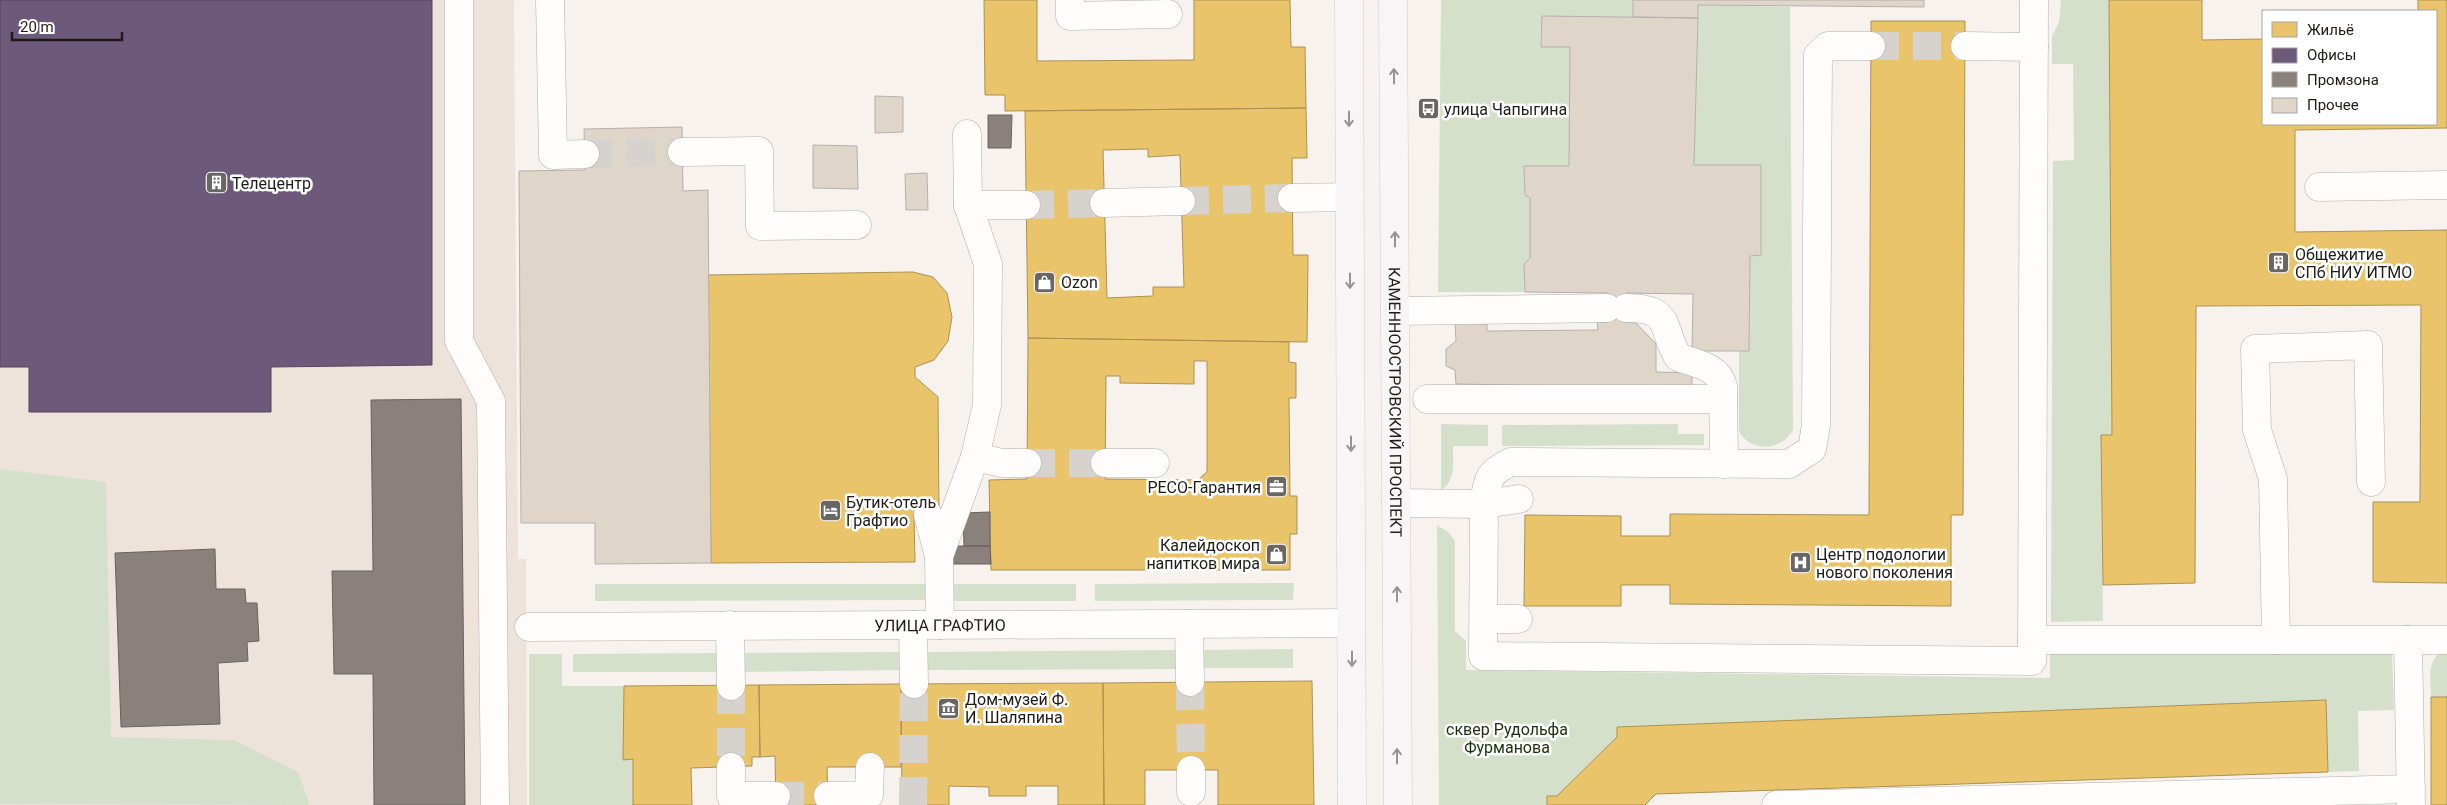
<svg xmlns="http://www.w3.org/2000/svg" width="2447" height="805" font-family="Roboto,sans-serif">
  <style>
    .built { fill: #eee3da }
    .green { fill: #d5e0cb }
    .homes { fill: #e9c46a; stroke: #ac9151; fill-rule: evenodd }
    .offices { fill: #6d597a; stroke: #55465d }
    .industry { fill: #8a817c; stroke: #6a625e }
    .building { fill: #e0d5c9; stroke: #b4b0ac }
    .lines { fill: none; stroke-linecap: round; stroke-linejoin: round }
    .minor-tunnel { stroke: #d6d2cd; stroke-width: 28; stroke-dasharray: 28 14; stroke-linecap: butt }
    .minor-casing { stroke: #b2aeab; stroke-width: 29 }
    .major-casing { stroke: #cfcdca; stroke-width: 29 }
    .minor { stroke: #fefdfc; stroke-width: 28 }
    .major { stroke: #f8f5f7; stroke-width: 28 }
    .oneway { stroke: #969393 }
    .labels { text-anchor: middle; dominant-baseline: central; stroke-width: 5; stroke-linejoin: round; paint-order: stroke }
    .poi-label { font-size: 16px; fill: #1e1b18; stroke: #fff; text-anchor: start }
    .street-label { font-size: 16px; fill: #1e1b18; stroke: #fff }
    .park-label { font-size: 16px; fill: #17310a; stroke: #fff }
  </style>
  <rect width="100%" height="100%" fill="#f7f2ed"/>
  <path class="built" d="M0,0H514L518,559H526L527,805H0Z"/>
  <path class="green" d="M1441,0H1633V17L1542,16L1541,47H1570L1569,166L1524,167L1525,195L1530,198V258L1524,264L1525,292H1438Z
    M2061,0H2109L2112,435L2101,436L2103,621L2051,622L2053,161L2074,160L2073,64H2052V36L2059,22Z
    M1698,5L1790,7L1793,430C1782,451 1750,453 1739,431V351L1749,350L1750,256L1761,255V165H1694Z
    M1441,424L1488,425V446H1453C1453,465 1456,479 1441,491Z
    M1678,424V434H1704V445L1502,446V425Z
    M0,469L106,482L111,737L234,740L298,772L310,805L0,804Z
    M1437,525L1448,532L1455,541V631L1466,641V670L2050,678V650L2392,651L2394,710L2358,711L2359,771L2328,772L2326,700L1617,727V737L1557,796L1547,797V805H1439Z
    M1294,583L1293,600L1095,601V584Z
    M595,584H925V600L595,601Z
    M953,584H1076V601H953Z
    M1293,649V668H1201V650Z
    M1177,650L1178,669L927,670L926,652Z
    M904,652V670L739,672V653Z
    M2441,652H2447V697H2431C2431,681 2426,662 2441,652Z
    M722,653V672H573V654Z
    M529,654H562V686H624L623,759H633V805H529Z"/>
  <path class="homes" d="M984,0H1037V61L1194,60V0H1290L1291,47H1305L1306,108L1005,111V95H985Z
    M2109,0H2202V40L2263,39V124H2436V11H2418V0H2447V128L2295,130V232L2447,230V583L2373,582V502H2420L2421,305L2196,306L2195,583L2103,585L2101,435H2112Z
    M1871,21H1965L1963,515H1951V606L1670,604V585H1621V606H1524L1525,515L1621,516V536H1670V514L1869,515Z
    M1306,108L1307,158H1292L1293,255H1308L1307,342L1028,338L1025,111ZM1148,149V157L1180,155L1184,287H1153V296L1107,298L1103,150Z
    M913,272L933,277L947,293L952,317L948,341L934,360L915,367V377L938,397L939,514H914L915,562L711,563L708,275Z
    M1028,338L1289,342V362L1296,363V398H1289L1290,496H1297V534H1290V570H991L989,480L1027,479ZM1194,361H1207V472L1198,480L1105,479L1106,376H1120V383L1194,384Z
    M1312,681L1314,805H1218V770H1145V805H1104L1103,683Z
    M1103,683L1104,805H1058V786H1026V796H989V787L949,786V805H902L901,684Z
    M901,684V767H827L828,805H776L775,756L760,757L759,685Z
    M759,685L760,757H752V766L691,768L692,805H633V759L623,760L624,686Z
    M2431,697H2447V805H2431Z
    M2326,700L2328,772L1656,794L1645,805H1547V796H1557L1617,737V727Z"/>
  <path class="offices" d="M0,0H432V365L271,367V412H29V367H0Z"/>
  <path class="industry" d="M988,115H1012L1011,148H988Z
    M461,399L465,805H374L373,674H334L332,571H373L371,400Z
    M990,512V546H964L963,513Z
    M953,546H990L991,564H953Z
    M215,549L216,589H245L246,603H257L259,641L247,642L248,661L218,663L220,724L121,727L115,553Z"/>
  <path class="building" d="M1633,0H1924V7L1698,5V18L1633,17Z
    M1542,16L1698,18L1694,165H1761V255L1750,256L1749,351H1692L1693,294L1627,293V322L1636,323L1656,344V372L1692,373V388L1456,384L1455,370L1446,366V349L1456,341L1455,323L1487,324V331L1598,330L1597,322H1608V293L1525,292L1524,264L1530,258V198L1525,195L1524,166H1569L1570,47H1541Z
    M875,96L903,97V132L875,133Z
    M682,127L683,191L708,190L711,563L595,564V523H521L519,171L585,170L584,129Z
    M813,145L857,146L858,189L813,188Z
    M927,173L928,210H906L905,174Z"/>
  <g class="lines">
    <path class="minor-tunnel" d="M1871,46H1965
      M585,154L682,152
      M1181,201L1292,198
      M1026,205L1104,203
      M1027,463H1105
      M1190,682L1191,770
      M731,686V767
      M776,796H828
      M913,805L914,684"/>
    <defs>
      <g id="minor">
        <path d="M459,0V341L491,401L495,805"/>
        <path d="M550,0L553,155L585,154"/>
        <path d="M1070,0V16L1168,14"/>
        <path d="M1871,46H1828L1818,55L1816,425L1812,449L1789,464L1511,462C1487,473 1488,480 1484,504L1483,656L2032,661L2034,0"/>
        <path d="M1965,46L2034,47"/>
        <path d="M682,152L759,151L760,226L857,225"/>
        <path d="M2319,187L2447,185"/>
        <path d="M1292,198L1349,197"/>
        <path d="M1104,203L1181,201"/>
        <path d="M968,205H1026"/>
        <path d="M1626,308C1673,308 1660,326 1678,357C1696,364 1718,366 1723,386L1724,464"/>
        <path d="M1395,311L1607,308"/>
        <path d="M1427,399H1723"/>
        <path d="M975,457L1002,463H1027"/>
        <path d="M1105,463H1155"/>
        <path d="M1396,503L1484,504L1519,499"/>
        <path d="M928,515L939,556"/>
        <path d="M1484,619H1518"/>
        <path d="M1189,624L1190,682"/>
        <path d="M730,625L731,686"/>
        <path d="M913,625L914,684"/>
        <path d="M940,625L939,556L975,457L987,405L988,264L968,205L967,134"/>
        <path id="s1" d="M529,627L1351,623"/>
        <path d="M2032,640H2447"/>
        <path d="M2276,640L2273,479L2257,430L2255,349L2368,345L2371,482"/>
        <path d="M2408,640L2411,805"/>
        <path d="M731,767V796H776"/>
        <path d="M1191,770V792"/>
        <path d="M828,796L869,795L870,767"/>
        <path d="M1776,805L2411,789"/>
      </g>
      <g id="major">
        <path d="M1349,0L1352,805"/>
        <path id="s2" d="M1393,0L1398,805"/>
      </g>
    </defs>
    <use href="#minor" class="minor-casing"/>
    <use href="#major" class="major-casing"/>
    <use href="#minor" class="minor"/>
    <use href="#major" class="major"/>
  </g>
  <defs><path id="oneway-shaft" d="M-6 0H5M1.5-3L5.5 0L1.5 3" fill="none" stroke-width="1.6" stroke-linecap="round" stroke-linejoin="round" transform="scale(1.25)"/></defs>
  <g class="oneway">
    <use href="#oneway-shaft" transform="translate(1394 76) rotate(-91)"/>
    <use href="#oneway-shaft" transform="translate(1349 119) rotate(90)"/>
    <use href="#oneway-shaft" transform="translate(1395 239) rotate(-90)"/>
    <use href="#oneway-shaft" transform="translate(1350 281) rotate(90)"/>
    <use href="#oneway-shaft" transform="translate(1351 444) rotate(90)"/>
    <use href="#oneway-shaft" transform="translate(1397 594) rotate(-90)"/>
    <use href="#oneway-shaft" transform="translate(1352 659) rotate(90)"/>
    <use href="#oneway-shaft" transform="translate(1397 756) rotate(-90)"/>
  </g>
  <defs>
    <symbol id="bus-square" viewBox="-11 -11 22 22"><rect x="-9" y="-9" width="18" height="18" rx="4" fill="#6a6663" stroke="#fff"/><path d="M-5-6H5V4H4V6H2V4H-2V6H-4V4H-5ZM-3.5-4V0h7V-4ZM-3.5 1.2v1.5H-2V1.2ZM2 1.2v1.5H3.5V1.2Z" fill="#fff"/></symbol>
    <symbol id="building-square" viewBox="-11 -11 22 22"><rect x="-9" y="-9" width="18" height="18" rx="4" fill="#6a6663" stroke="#fff"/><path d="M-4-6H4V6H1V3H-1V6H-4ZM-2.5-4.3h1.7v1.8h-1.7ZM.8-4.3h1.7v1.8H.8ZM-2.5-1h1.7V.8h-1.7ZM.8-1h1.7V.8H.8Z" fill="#fff"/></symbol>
    <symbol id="shop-square" viewBox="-11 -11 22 22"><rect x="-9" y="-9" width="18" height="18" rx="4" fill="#6a6663" stroke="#fff"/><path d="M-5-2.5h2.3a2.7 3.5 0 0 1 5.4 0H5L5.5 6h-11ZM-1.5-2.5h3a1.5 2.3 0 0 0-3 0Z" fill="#fff"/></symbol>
    <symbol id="office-square" viewBox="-11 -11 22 22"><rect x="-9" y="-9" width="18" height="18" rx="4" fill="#6a6663" stroke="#fff"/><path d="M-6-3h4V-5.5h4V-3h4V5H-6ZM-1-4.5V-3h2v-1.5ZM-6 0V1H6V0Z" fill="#fff"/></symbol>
    <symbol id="hotel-square" viewBox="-11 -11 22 22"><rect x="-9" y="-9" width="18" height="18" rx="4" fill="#6a6663" stroke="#fff"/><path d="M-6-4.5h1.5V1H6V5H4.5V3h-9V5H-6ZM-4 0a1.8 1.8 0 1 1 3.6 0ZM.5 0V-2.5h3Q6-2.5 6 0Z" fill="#fff"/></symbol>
    <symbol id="hospital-square" viewBox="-11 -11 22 22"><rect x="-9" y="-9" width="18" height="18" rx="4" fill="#6a6663" stroke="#fff"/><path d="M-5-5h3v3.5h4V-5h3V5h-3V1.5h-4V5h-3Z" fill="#fff"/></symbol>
    <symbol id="museum-square" viewBox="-11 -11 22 22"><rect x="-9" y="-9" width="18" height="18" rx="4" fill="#6a6663" stroke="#fff"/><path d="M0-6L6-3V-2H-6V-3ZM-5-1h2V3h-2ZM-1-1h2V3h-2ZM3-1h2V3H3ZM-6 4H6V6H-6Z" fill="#fff"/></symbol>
  </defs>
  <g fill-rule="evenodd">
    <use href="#bus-square" x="1416" y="96" width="25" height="25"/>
    <use href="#building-square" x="204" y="170" width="25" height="25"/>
    <use href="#building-square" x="2266" y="250" width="25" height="25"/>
    <use href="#shop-square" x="1032" y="270" width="25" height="25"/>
    <use href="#office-square" x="1264" y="474" width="25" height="25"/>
    <use href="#hotel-square" x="818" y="498" width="25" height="25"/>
    <use href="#shop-square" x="1264" y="542" width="25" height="25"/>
    <use href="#hospital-square" x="1788" y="550" width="25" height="25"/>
    <use href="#museum-square" x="936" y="696" width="25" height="25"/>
  </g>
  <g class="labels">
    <g class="poi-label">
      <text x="1444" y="109">улица Чапыгина</text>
      <text x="232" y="183">Телецентр</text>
      <text x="2295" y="254">Общежитие<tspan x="2295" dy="18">СПб НИУ ИТМО</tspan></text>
      <text x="1061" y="282">Ozon</text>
      <text x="1261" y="487" text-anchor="end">РЕСО-Гарантия</text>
      <text x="846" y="502">Бутик-отель<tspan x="846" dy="18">Графтио</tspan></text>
      <text x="1260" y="545" text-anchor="end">Калейдоскоп<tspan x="1260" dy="18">напитков мира</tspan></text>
      <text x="1816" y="554">Центр подологии<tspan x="1816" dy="18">нового поколения</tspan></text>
      <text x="965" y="699">Дом-музей Ф.<tspan x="965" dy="18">И. Шаляпина</tspan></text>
    </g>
    <g class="street-label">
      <text stroke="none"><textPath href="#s2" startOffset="402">КАМЕННООСТРОВСКИЙ ПРОСПЕКТ</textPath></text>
      <text stroke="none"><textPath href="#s1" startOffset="411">УЛИЦА ГРАФТИО</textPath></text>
    </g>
    <g class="park-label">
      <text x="1507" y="729">сквер Рудольфа<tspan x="1507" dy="18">Фурманова</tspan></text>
    </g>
  </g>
  <rect x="2262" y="10" width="175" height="115" fill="#ffffff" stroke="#a5a4a3"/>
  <rect x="2272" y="22" width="25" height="15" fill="#e9c46a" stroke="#a5a4a3"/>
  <text x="2307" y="35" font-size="15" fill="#1e1b18">Жильё</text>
  <rect x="2272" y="48" width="25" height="15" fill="#6d597a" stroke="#a5a4a3"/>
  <text x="2307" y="60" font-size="15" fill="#1e1b18">Офисы</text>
  <rect x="2272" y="72" width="25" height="15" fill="#8a817c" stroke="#a5a4a3"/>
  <text x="2307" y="85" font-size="15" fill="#1e1b18">Промзона</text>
  <rect x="2272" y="98" width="25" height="15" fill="#e0d5c9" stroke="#a5a4a3"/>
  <text x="2307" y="110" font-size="15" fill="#1e1b18">Прочее</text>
  <path d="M12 32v8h110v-8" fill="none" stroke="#1e1b18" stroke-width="2.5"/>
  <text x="20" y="32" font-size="15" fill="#1e1b18" stroke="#ffffff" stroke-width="4" paint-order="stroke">20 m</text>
</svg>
